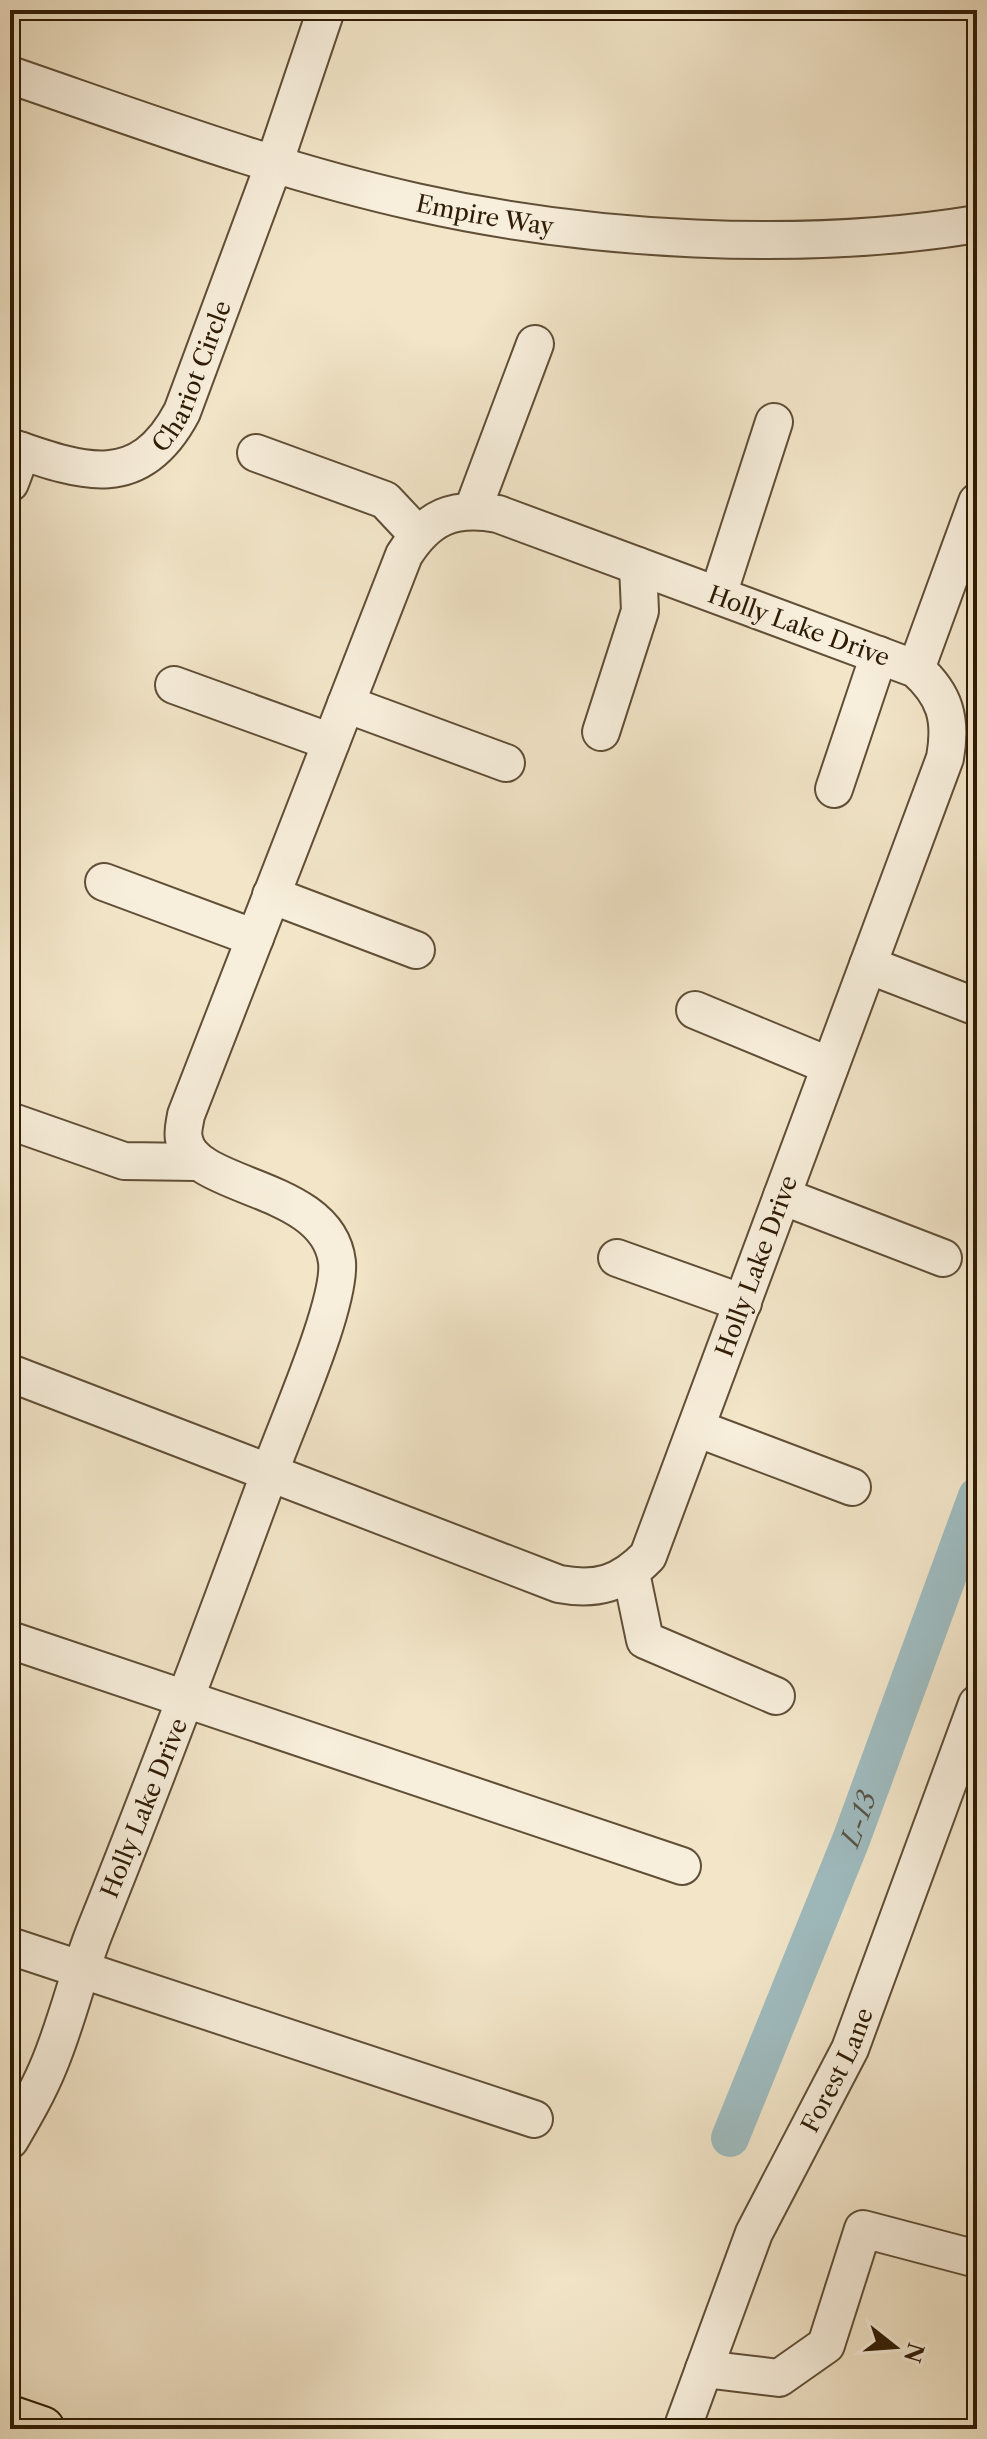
<svg xmlns="http://www.w3.org/2000/svg" width="987" height="2439" font-family="'Libre Caslon Text',serif">
  <style>
    .lines { fill: none; stroke-linecap: round; stroke-linejoin: round }
    .canal { stroke: #9fbcc0; stroke-width: 38 }
    .minor-casing { stroke: #604e36; stroke-width: 40 }
    .major-casing { stroke: #2f1c05; stroke-width: 48 }
    .minor { stroke: #f7eedb; stroke-width: 36 }
    .major { stroke: #f2e5c8; stroke-width: 44 }
    .labels { text-anchor: middle; dominant-baseline: central; stroke-width: 6; stroke-linejoin: round; paint-order: stroke }
    .street-label { font-size: 24px; fill: #2f1c05; stroke: #f7eedb }
    .water-label { font-size: 26px; font-style: italic; fill: #565446; stroke: #f7eedb }
  </style>
  <rect width="100%" height="100%" fill="#f2e5c8"/>
  <filter id="stains"><feTurbulence type="fractalNoise" baseFrequency=".0025" numOctaves="4"/><feColorMatrix values="0 0 0 0 .2 0 0 0 0 .09 0 0 0 0 .02 0 0 0 .5 -.17"/></filter>
  <radialGradient id="worn" r=".72"><stop offset=".6" stop-color="#630" stop-opacity="0"/><stop offset="1" stop-color="#630" stop-opacity=".3"/></radialGradient>
  <g class="lines">
    <path class="canal" id="s1" d="M730,2138L851,1840L977,1496"/>
    <defs>
      <g id="minor">
        <path id="s2" d="M10,75C144,121 277,171 416,202C589,241 801,253 977,224"/>
        <path id="s3" d="M10,447C82,472 139,493 182,412L274,164L326,10"/>
        <path d="M256,453L385,500L417,534"/>
        <path d="M10,483L22,451"/>
        <path d="M473,509L535,344"/>
        <path d="M718,595L774,422"/>
        <path d="M916,669L977,502"/>
        <path d="M174,685L331,742"/>
        <path d="M346,704L506,763"/>
        <path d="M601,732L640,611L638,566"/>
        <path d="M834,789L879,655"/>
        <path d="M104,882L255,938"/>
        <path d="M271,895L416,950"/>
        <path d="M868,965L977,1007"/>
        <path d="M695,1010L830,1066"/>
        <path d="M10,1121L124,1161L197,1162"/>
        <path d="M782,1196L943,1258"/>
        <path d="M617,1258L743,1303"/>
        <path id="s4" d="M10,1373L559,1584C597,1591 621,1584 648,1556L945,758C952,719 945,695 916,669L498,514C453,506 428,517 404,555L186,1115C185,1122 182,1132 184,1139C192,1190 328,1184 337,1262C341,1304 287,1424 271,1469C214,1624 156,1779 94,1933C77,1977 67,2022 49,2065C38,2092 24,2116 10,2140"/>
        <path d="M696,1428L852,1487"/>
        <path d="M631,1573L645,1640L776,1696"/>
        <path d="M10,1640L682,1866"/>
        <path d="M10,1946L534,2119"/>
        <path d="M704,2369L779,2378L826,2345L863,2229L977,2259"/>
        <path id="s5" d="M682,2429L754,2233L850,2049L977,1704"/>
      </g>
      <path id="major" d="M10,2418L42,2429"/>
    </defs>
    <use href="#minor" class="minor-casing"/>
    <use href="#major" class="major-casing"/>
    <use href="#minor" class="minor"/>
    <use href="#major" class="major"/>
  </g>
  <g class="labels">
    <g class="street-label">
      <text stroke="none"><textPath href="#s2" startOffset="496">Empire Way</textPath></text>
      <text stroke="none"><textPath href="#s3" startOffset="236">Chariot Circle</textPath></text>
      <text transform="translate(799 626) rotate(20)">Holly Lake Drive</text>
      <text stroke="none"><textPath href="#s4" startOffset="996">Holly Lake Drive</textPath></text>
      <text transform="translate(144 1808) rotate(-68)">Holly Lake Drive</text>
      <text stroke="none"><textPath href="#s5" startOffset="392">Forest Lane</textPath></text>
    </g>
    <g class="water-label">
      <text stroke="none"><textPath href="#s1" startOffset="344">L-13</textPath></text>
    </g>
  </g>
  <rect width="987" height="2439" fill="none" stroke="#f2e5c8" stroke-width="40"/>
  <rect x="12" y="12" width="963" height="2415" fill="none" stroke="#2f1c05" stroke-width="4"/>
  <rect x="20" y="20" width="947" height="2399" fill="none" stroke="#2f1c05" stroke-width="2"/>
  <g transform="translate(895 2347) rotate(107)" stroke="#f7eedb" stroke-width="6" paint-order="stroke">
  <path d="M0-6L14 30L0 20L-14 30Z" fill="#2f1c05"/>
  <text y="-12" font-size="22" font-weight="bold" text-anchor="middle" fill="#2f1c05">N</text>
  </g>
  <rect width="100%" height="100%" filter="url(#stains)"/>
  <rect width="100%" height="100%" fill="url(#worn)"/>
</svg>
